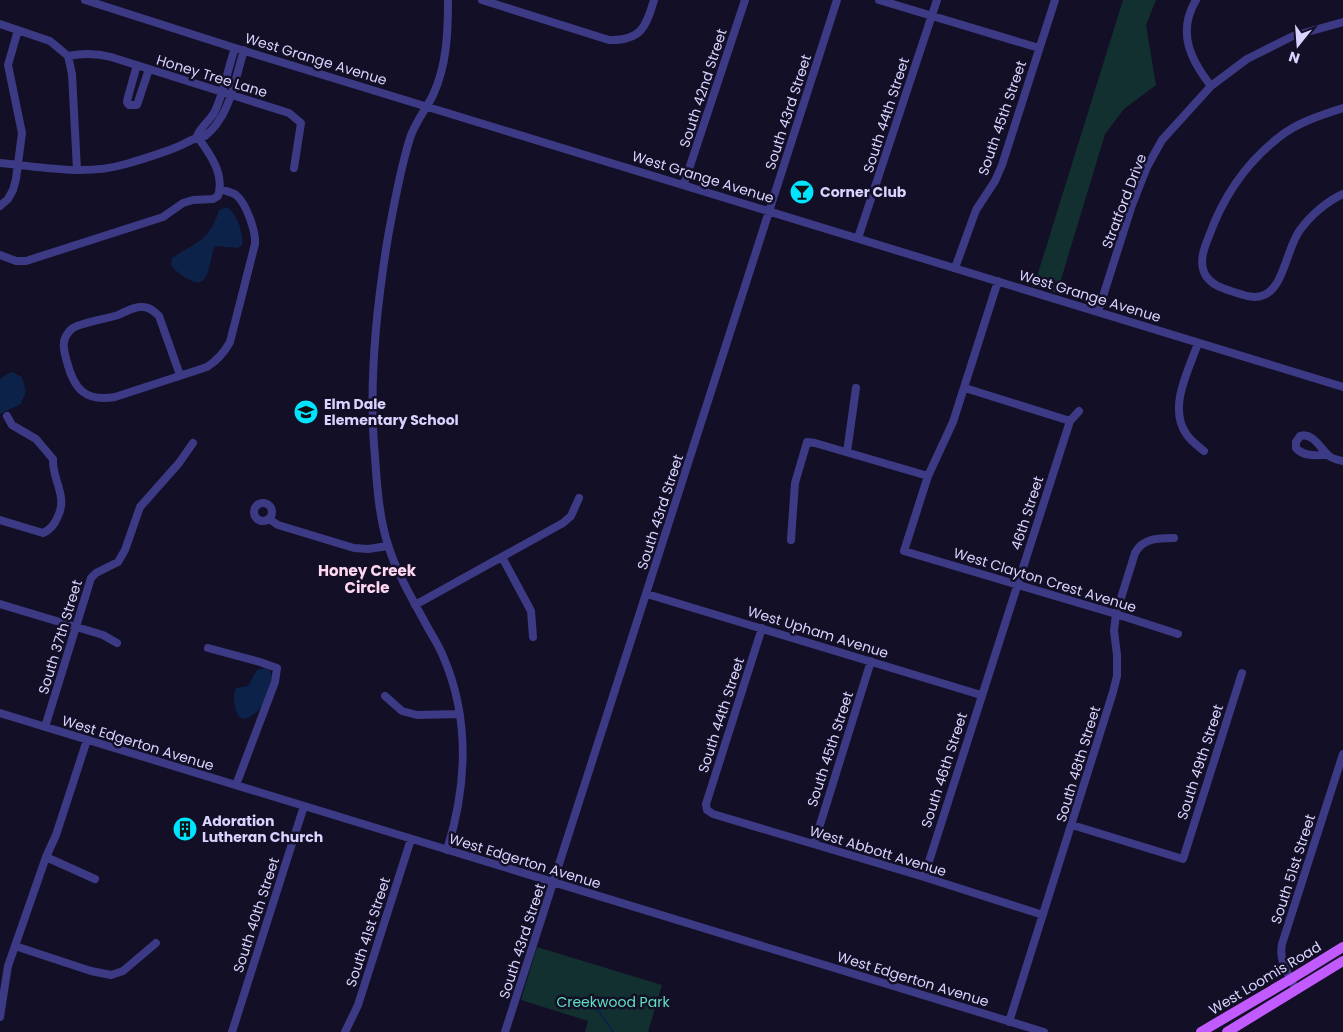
<svg xmlns="http://www.w3.org/2000/svg" width="1343" height="1032" font-family="Poppins,sans-serif">
  <style>
    .green { fill: #12302f }
    .water { fill: #0c2248 }
    .lines { fill: none; stroke-linecap: round; stroke-linejoin: round }
    .stream { stroke: #0c2248; stroke-width: 2 }
    .minor { stroke: #3d3a85; stroke-width: 8 }
    .major { stroke: #c25bff; stroke-width: 10 }
    .labels { text-anchor: middle; dominant-baseline: central; stroke-width: 5; stroke-linejoin: round; paint-order: stroke }
    .street-label { font-size: 14px; fill: #d9d4ff; stroke: #130f26 }
    .poi-label { font-size: 14px; font-weight: bold; fill: #d9d4ff; stroke: #130f26; text-anchor: start }
    .park-label { font-size: 14px; fill: #5fe0c0; stroke: #130f26 }
    .neighbourhood-label { font-size: 15px; font-weight: bold; fill: #ffd6f0; stroke: #130f26 }
  </style>
  <rect width="100%" height="100%" fill="#130f26"/>
  <path class="green" d="M1123,0H1156L1146,25L1156,85L1124,109L1105,134L1057,293L1034,286Z
    M537,947L662,985L648,1032H585L588,1021L521,1000Z"/>
  <path class="water" d="M227,207C237,214 244,234 242,245L238,248L215,246C209,259 210,292 190,280C182,276 176,272 171,265L172,258C197,241 209,242 219,210Z
    M12,372L22,377L26,391L21,404L0,414V379L7,374Z
    M265,668L269,669L272,676C272,693 261,717 242,719C234,713 232,697 236,688L248,686L257,670Z"/>
  <g class="lines">
    <path class="stream" d="M575,996C596,1004 601,1013 613,1032"/>
    <path class="minor" d="M85,0L235,48L1343,387
      M482,0L609,40C641,41 646,27 654,0
      M879,0L1039,48
      M1196,0C1177,32 1190,59 1211,86
      M0,24L50,41L68,56
      M68,56C84,53 96,53 111,57L289,113L301,123L294,168
      M68,56L72,74L77,170
      M137,65L128,97L127,102L129,105H137L149,69
      M1343,108C1321,115 1296,123 1278,138C1245,164 1223,197 1209,236C1204,248 1198,263 1206,276C1212,285 1222,288 1231,291C1241,294 1254,300 1264,295C1284,287 1287,247 1300,230C1310,216 1327,201 1343,194
      M197,136C201,126 210,121 215,111C224,92 228,68 235,48
      M0,163C42,167 85,176 126,164C143,159 160,154 177,147C187,143 194,137 205,136C230,117 235,79 244,50
      M684,184L745,0
      M0,206L8,199L13,190L16,179L22,133L8,65L18,30
      M858,238L937,0
      M0,255L16,261H26L163,217L183,203L193,200L213,199L218,196C225,174 210,154 197,136
      M955,268L976,210L995,181L1002,165L1055,0
      M998,281L953,422L928,476L904,551L1116,614L1178,634
      M1098,312L1132,205L1147,167L1162,140L1211,86L1247,59L1293,36L1343,22
      M1198,343C1189,370 1167,408 1187,435C1191,441 1198,446 1204,451
      M180,375L159,316C155,312 150,307 143,307C133,306 126,312 118,315C105,319 91,321 77,326C74,327 70,330 68,333C61,342 64,351 67,362C74,389 85,402 115,397L207,367C218,360 224,353 230,342L255,244C256,231 246,203 236,195C232,192 225,191 220,189
      M965,388L1070,421
      M847,452L856,388
      M1327,455C1316,455 1304,457 1296,448V442L1300,436C1313,432 1320,448 1328,455C1332,459 1338,460 1343,461
      M254 512a9 9 0 1 1 18 0a9 9 0 1 1-18 0Z
      M269,519L278,525L354,548L368,549L388,546
      M0,520L43,533C50,530 55,524 58,516C68,496 52,480 53,459L36,439L12,425L7,416
      M791,540L795,483L807,442L815,443L928,476
      M502,557L531,611L533,637
      M647,594L981,695
      M0,604L103,635L117,643
      M415,605L563,523L571,516L579,498
      M762,628L706,804L707,810L713,814L924,877L1043,915
      M208,648L260,662L277,668L275,682L236,785
      M385,696L402,711L417,715L459,714
      M0,713L1044,1032
      M45,727L91,578L96,573L118,562L125,550L140,507L179,463L193,443
      M1072,825L1183,859L1242,673
      M814,844L871,661
      M447,850C467,786 470,718 443,656C439,646 433,637 428,628C414,602 397,574 388,545C379,517 377,486 375,457C368,384 376,309 388,237C394,204 400,170 410,138C416,120 426,110 433,95C447,65 448,32 448,0
      M46,857L95,879
      M924,877L1070,421L1079,411
      M15,946L91,971L111,975L123,971L156,943
      M1293,984C1286,970 1279,960 1282,944L1343,754
      M0,1017L8,966L46,857L56,835L87,740
      M1009,1022L1113,692L1117,676V655L1114,631L1116,614L1135,553C1143,538 1158,538 1174,538
      M232,1032L304,806
      M345,1032L358,1005L411,839
      M505,1032L837,0"/>
    <path class="major" d="M1201,1032L1291,979L1343,947
      M1227,1032L1343,961"/>
  </g>
  <defs>
    <symbol id="bar-disc" viewBox="-11 -11 22 22"><circle r="9.5" fill="#00e5ff" stroke="#130f26"/><path d="M-6-5H6L.8 .8V4.5H3.5V6h-7V4.5H-.8V.8Z" fill="#111"/></symbol>
    <symbol id="school-disc" viewBox="-11 -11 22 22"><circle r="9.5" fill="#00e5ff" stroke="#130f26"/><path d="M0-5L7-2L0 1L-7-2ZM-4 1L0 2.5L4 1V4Q0 6-4 4Z" fill="#111"/></symbol>
    <symbol id="building-disc" viewBox="-11 -11 22 22"><circle r="9.5" fill="#00e5ff" stroke="#130f26"/><path d="M-4-6H4V6H1V3H-1V6H-4ZM-2.5-4.3h1.7v1.8h-1.7ZM.8-4.3h1.7v1.8H.8ZM-2.5-1h1.7V.8h-1.7ZM.8-1h1.7V.8H.8Z" fill="#111"/></symbol>
  </defs>
  <g fill-rule="evenodd">
    <use href="#bar-disc" x="788" y="178" width="28" height="28"/>
    <use href="#school-disc" x="292" y="398" width="28" height="28"/>
    <use href="#building-disc" x="171" y="815" width="28" height="28"/>
  </g>
  <g class="labels">
    <g class="street-label">
      <text transform="translate(316 59) rotate(17)">West Grange Avenue</text>
      <text transform="translate(212 76) rotate(17)">Honey Tree Lane</text>
      <text transform="translate(703 88) rotate(-72)">South 42nd Street</text>
      <text transform="translate(788 112) rotate(-72)">South 43rd Street</text>
      <text transform="translate(886 115) rotate(-72)">South 44th Street</text>
      <text transform="translate(1002 118) rotate(-71)">South 45th Street</text>
      <text transform="translate(703 177) rotate(17)">West Grange Avenue</text>
      <text transform="translate(1124 201) rotate(-69)">Stratford Drive</text>
      <text transform="translate(1090 296) rotate(17)">West Grange Avenue</text>
      <text transform="translate(660 512) rotate(-72)">South 43rd Street</text>
      <text transform="translate(1027 513) rotate(-72)">46th Street</text>
      <text transform="translate(1045 580) rotate(17)">West Clayton Crest Avenue</text>
      <text transform="translate(818 632) rotate(17)">West Upham Avenue</text>
      <text transform="translate(60 637) rotate(-73)">South 37th Street</text>
      <text transform="translate(721 715) rotate(-72)">South 44th Street</text>
      <text transform="translate(138 743) rotate(17)">West Edgerton Avenue</text>
      <text transform="translate(830 749) rotate(-72)">South 45th Street</text>
      <text transform="translate(1200 762) rotate(-72)">South 49th Street</text>
      <text transform="translate(1078 764) rotate(-73)">South 48th Street</text>
      <text transform="translate(944 770) rotate(-72)">South 46th Street</text>
      <text transform="translate(878 851) rotate(17)">West Abbott Avenue</text>
      <text transform="translate(525 861) rotate(17)">West Edgerton Avenue</text>
      <text transform="translate(1293 869) rotate(-72)">South 51st Street</text>
      <text transform="translate(256 915) rotate(-72)">South 40th Street</text>
      <text transform="translate(368 932) rotate(-72)">South 41st Street</text>
      <text transform="translate(522 941) rotate(-72)">South 43rd Street</text>
      <text transform="translate(1265 978) rotate(-31)">West Loomis Road</text>
      <text transform="translate(913 979) rotate(17)">West Edgerton Avenue</text>
    </g>
    <g class="poi-label">
      <text x="820" y="192">Corner Club</text>
      <text x="324" y="404">Elm Dale<tspan x="324" dy="16">Elementary School</tspan></text>
      <text x="202" y="821">Adoration<tspan x="202" dy="16">Lutheran Church</tspan></text>
    </g>
    <g class="park-label">
      <text x="613" y="1002">Creekwood Park</text>
    </g>
    <g class="neighbourhood-label">
      <text x="367" y="570">Honey Creek<tspan x="367" dy="17">Circle</tspan></text>
    </g>
  </g>
  <g transform="translate(1298 45) rotate(197)" stroke="#130f26" stroke-width="4" paint-order="stroke">
  <path d="M0-4L9 19L0 12L-9 19Z" fill="#d9d4ff"/>
  <text y="-8" font-size="14" font-weight="bold" text-anchor="middle" fill="#d9d4ff">N</text>
  </g>
</svg>
